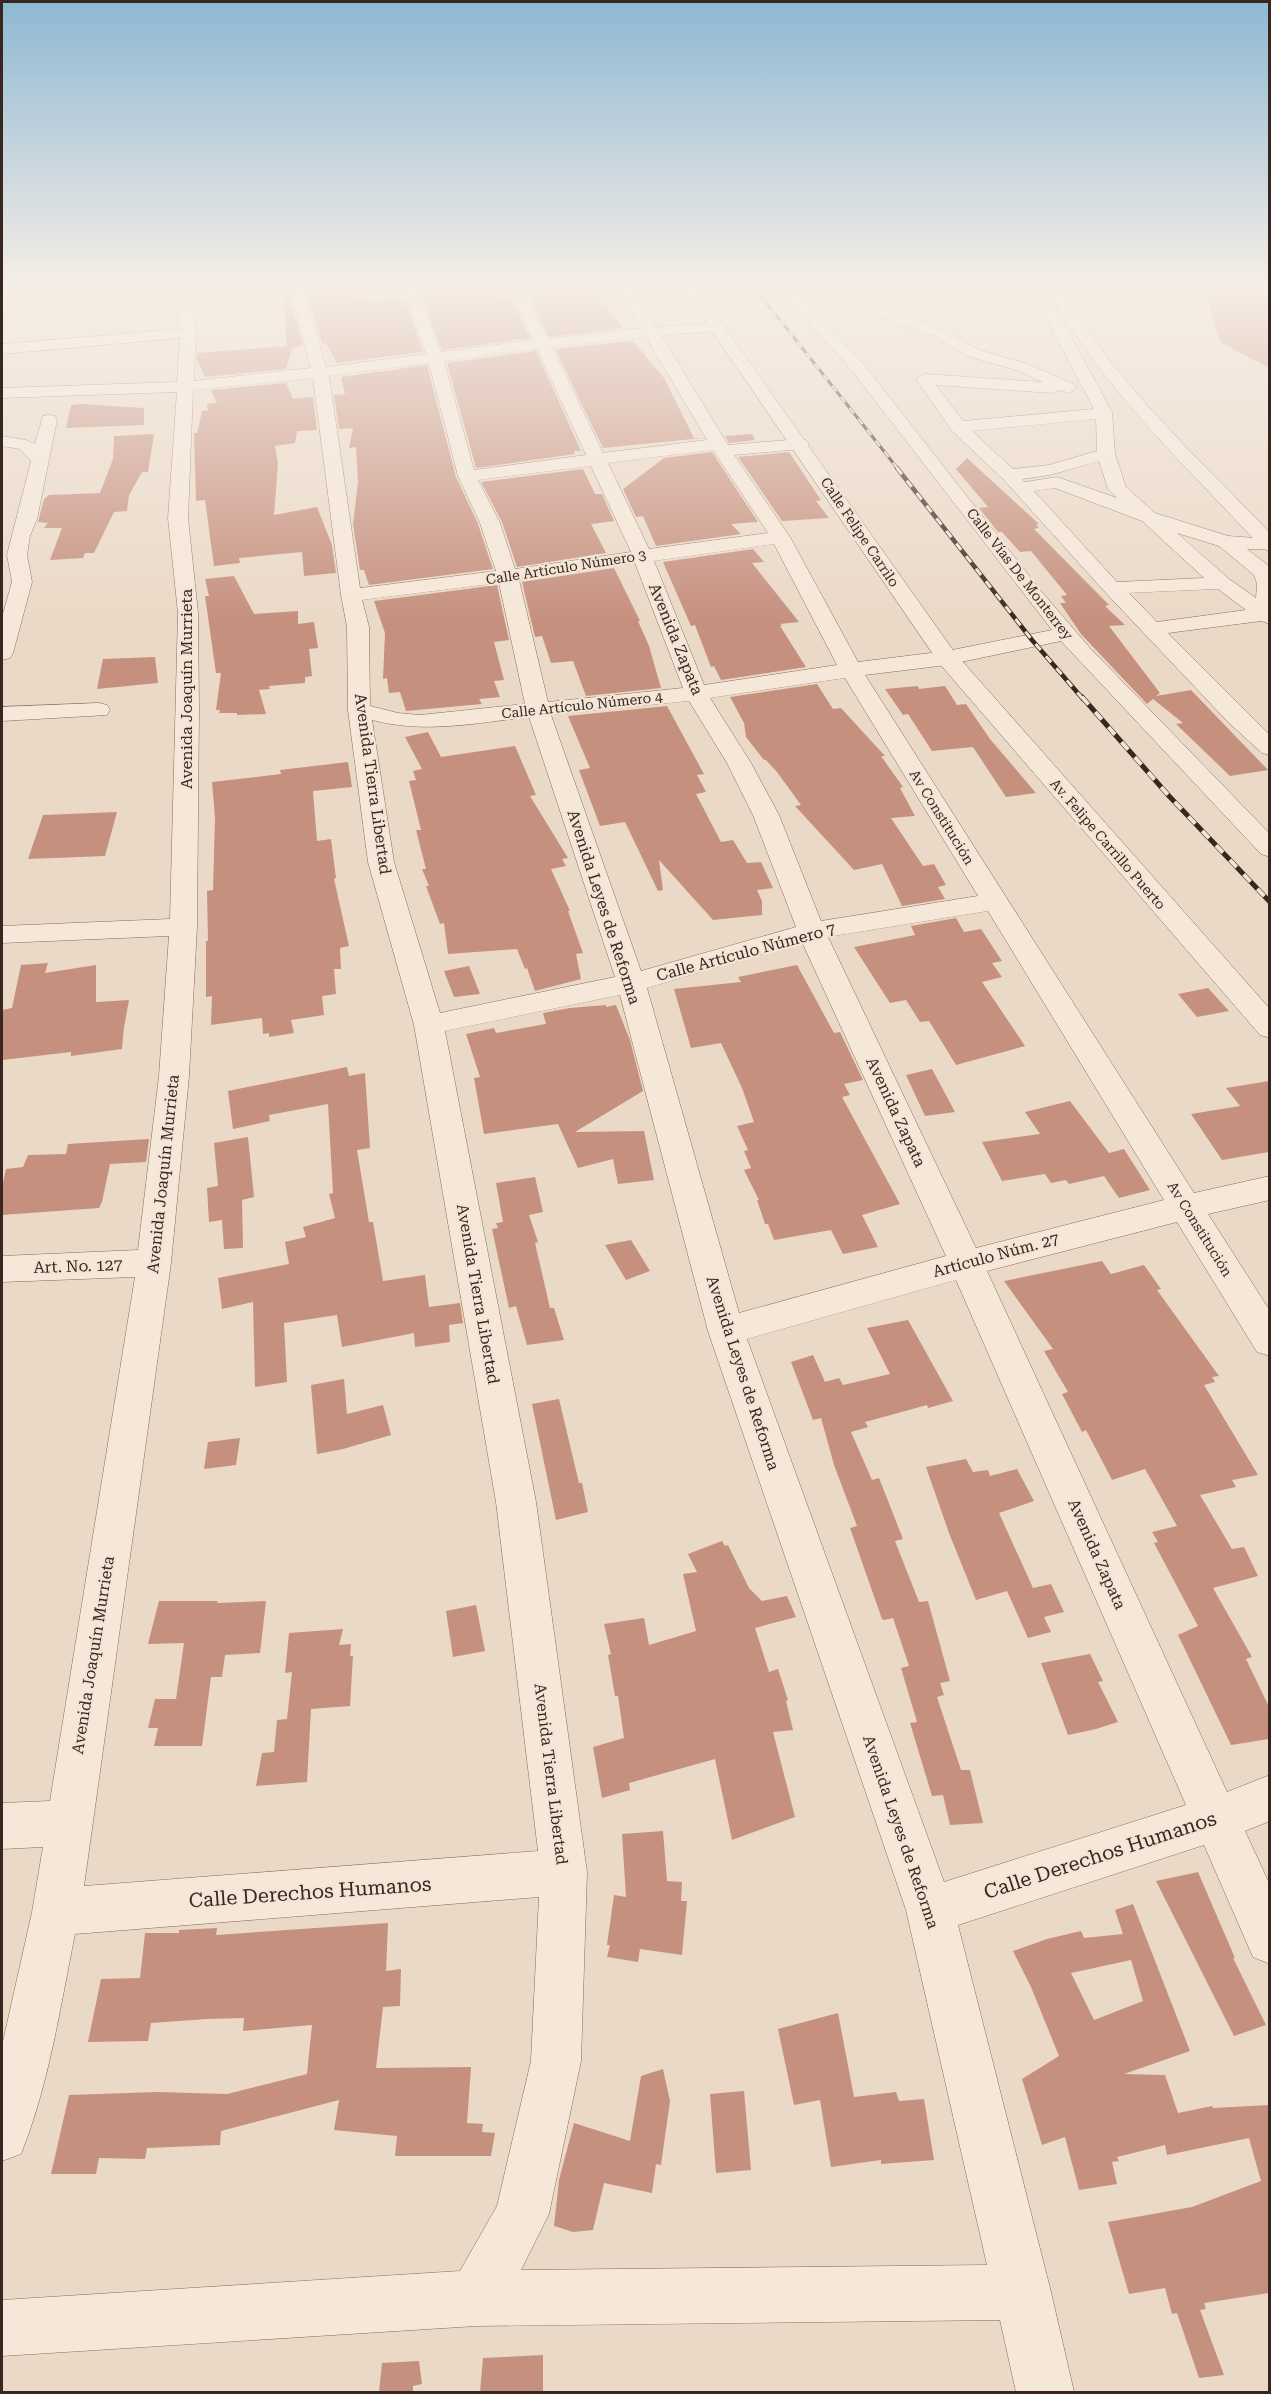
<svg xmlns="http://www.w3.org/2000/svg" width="1271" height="2394" font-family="'Roboto Serif',serif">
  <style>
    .building { fill: #c6907f; fill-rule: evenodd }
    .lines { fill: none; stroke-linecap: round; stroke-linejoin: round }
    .minor-casing { stroke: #856b5d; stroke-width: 1 }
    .tertiary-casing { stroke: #856b5d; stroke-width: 1 }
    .minor { fill: #f6e8d9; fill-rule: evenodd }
    .tertiary { fill: #f6e8d9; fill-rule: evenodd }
    .rail-far2-casing { stroke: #372720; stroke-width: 3 }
    .rail-far1-casing { stroke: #372720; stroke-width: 4.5 }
    .rail-casing { stroke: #372720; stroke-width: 5 }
    .rail-far2 { stroke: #f3e5d6; stroke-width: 2; stroke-dasharray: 7; stroke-linecap: butt }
    .rail-far1 { stroke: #f3e5d6; stroke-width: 3; stroke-dasharray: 8; stroke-linecap: butt }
    .rail { stroke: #f3e5d6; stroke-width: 4; stroke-dasharray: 10; stroke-linecap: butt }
    .labels { text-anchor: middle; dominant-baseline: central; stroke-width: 4.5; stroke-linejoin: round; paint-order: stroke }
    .far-street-label { font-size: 14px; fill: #372720; stroke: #f3e5d6 }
    .street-label { font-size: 16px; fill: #372720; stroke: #f3e5d6 }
    .near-street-label { font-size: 20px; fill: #372720; stroke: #f3e5d6 }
  </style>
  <rect width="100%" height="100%" fill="#ebd9c7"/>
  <path class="building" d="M424,287H493L501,298L511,297L530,338L442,350L421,293L427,292Z
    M1204,287H1269V368L1220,342Z
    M592,288L623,328L549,337L529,295Z
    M319,289L320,293L350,290L354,299L364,298L366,301L404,298L423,352L337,363L326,343L322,344L306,290Z
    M288,291L303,346L292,348L286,369L205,377L197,360V353L287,346L283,292Z
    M633,341L664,378L694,438H703L603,448L555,349Z
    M536,351L581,451H574L575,454L476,468L447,363Z
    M427,365L456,477L478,524L493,569L369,585L364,570H360L353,524L358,482L356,447L349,448L353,428L339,429L334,395L345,394L341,377Z
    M286,383L293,399L313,397L317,430L297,431L295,443L275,446L278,463L274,515L317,507L332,545L336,573L304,576L302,552L239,558L240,563L214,566L205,500L196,501L194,433H197L202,411L208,410L207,404L217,403L211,390Z
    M81,404L144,408V425L66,428L71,405Z
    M154,434L148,472H142L129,495L127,511L114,512L94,553H85L83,558L50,560L62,528H44L48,523L38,522L44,499L49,495L100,493L113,459L114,436Z
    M752,434L755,440L729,443L725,436Z
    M712,452L758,522L731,524L741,534L656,546L643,516L636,517L623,489L664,458Z
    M789,452L821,500L816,501L829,518L782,521L738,457Z
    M967,458L1039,524H1036L1039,528L1034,529L1109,605L1105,606L1125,625L1109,626L1160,693L1156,696L1191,690L1268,770L1230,776L1176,724L1183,723L1153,699L1147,704L1081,634L1060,603H1066L1061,596L1067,595L1031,551L1020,552L1002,532H998L979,508L988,507L956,469Z
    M583,469L595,494H602L614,521L591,524L606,553L517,567L502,522L481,482Z
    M753,549L764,562L752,563L799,622L780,624L783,626H780L806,667L721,680L714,666L711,667L695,625L691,626L663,562Z
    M614,568L640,621H638L649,646L661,688L586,696L573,661L551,663L542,636L535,637L522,582Z
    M234,576L254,614L298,611V624L314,622L318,648L309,649L312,676L305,677V683L269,686L270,689L259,690L266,714L237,715V713H219L220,710H216L221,673H216L205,596H209L205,579Z
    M497,585L509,640L494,642L504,680L494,681L500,697L479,699L482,704L406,711L400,692L389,693L387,678L383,679L385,633L374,601Z
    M155,657L158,683L97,689L103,659Z
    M817,684L833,709L841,708L885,756H881L903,787L900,788L915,816L891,818L923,866L934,864L946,885L938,887L945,899L902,906L882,864L854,870L795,806L801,805L777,772L766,760H764L746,737L744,723L730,697Z
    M918,686L919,689L945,686L957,705L966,704L990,739L1036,793L1006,797L973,747L932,751L908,714L903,715L885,689Z
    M667,706L704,774L697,775L706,792L696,794L721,842L733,840L747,863L761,862L773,888L757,890L762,901V915L713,920L659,860L663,890L658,891L625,822L600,826L579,770L590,768L568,716Z
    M428,732L441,757L515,746L536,795L530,796L568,858L562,859L566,866L551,869L570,911H568L583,953L576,954L581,979L535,991L527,968L525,969L517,949L448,954L444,923L440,924L426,886H429L422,869H426L416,830H421L409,781L416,780L413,771L422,769L405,737Z
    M348,762L352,787L313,791L317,841L331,839L336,878L334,879L349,946L340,948L341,969H334L336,994L322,996L324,1015L291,1020L294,1033L269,1037V1033L263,1034L262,1018L211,1025L212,996L206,997V941H208L207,891L213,890L215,817L212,782L281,774L280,770Z
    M117,812L105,856L28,859L43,815Z
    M956,918L964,932L981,929L1002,961L992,963L1002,977L982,982L1025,1046L956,1065L929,1021L920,1022L906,1000L890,1003L854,947L915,935L911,926Z
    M48,963L45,973L96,965V1002L129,1000L124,1027L122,1049L71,1056V1052L2,1060V1010L12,1008L21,965Z
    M797,965L834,1033L840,1032L863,1080L844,1084L850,1095L842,1097L900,1204L862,1215L878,1247L843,1254L831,1230L774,1240L768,1224H765L757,1200H759L744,1170L751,1168L744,1151L748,1150L737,1126L754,1122L742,1088L721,1043L691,1048L674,989L741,982L738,977Z
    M469,966L480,994L454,997L444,971Z
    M1208,988L1229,1011L1197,1017L1178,994Z
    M606,1005V1007L616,1005L630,1040L643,1091L575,1132L644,1131L654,1180L618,1184L613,1159L578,1168L558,1124L484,1134L474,1078L480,1077L466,1034L494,1028L496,1033L546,1024L543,1013L570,1008Z
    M347,1067L349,1076L365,1073L370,1148L357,1150L369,1222H373L383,1281L425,1275L429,1307L460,1303L463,1323L449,1325L450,1342L415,1347L414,1333L342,1347L337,1315L284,1323L287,1382L255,1387L253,1302L222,1309L218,1278L289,1264L285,1242L306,1237L303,1227L335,1218L329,1194L333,1193L328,1104L269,1115L270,1121L233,1129L228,1091Z
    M932,1069L955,1112L925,1116L906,1075Z
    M1269,1081V1152L1222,1160L1191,1114L1240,1106L1226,1088Z
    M1070,1101L1109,1153L1124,1149L1150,1190L1119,1198L1104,1176L1069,1184L1066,1180L1051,1183L1045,1174L1002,1181L982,1142L1040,1134L1025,1112Z
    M248,1137L254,1197L242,1200L243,1248L224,1249L222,1220L209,1222L207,1188L218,1186L214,1143Z
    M149,1139L146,1162L110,1164L102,1202L99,1208L2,1215V1187L6,1169L23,1167L28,1155L66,1154L68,1144Z
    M535,1177L543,1212L529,1215L538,1242L535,1243L550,1308H554L564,1340L527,1345L516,1306L509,1308L492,1229L498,1228L496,1223L503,1222L496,1183Z
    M631,1240L650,1271L626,1280L605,1245Z
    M1102,1261L1111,1274L1144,1265L1161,1289L1157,1290L1219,1376L1212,1377L1215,1382L1204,1385L1258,1475L1232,1480L1236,1487L1200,1495L1232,1549L1244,1547L1258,1576L1213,1588L1252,1657L1246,1659L1269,1707V1739L1231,1745L1178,1635L1198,1626L1154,1543L1158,1542L1152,1532L1177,1526L1145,1469L1112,1480L1086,1430L1082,1432L1062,1394L1068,1392L1044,1351L1053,1349L1004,1281Z
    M908,1320L953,1401L928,1408L927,1405L865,1422L868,1427L851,1432L872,1480L879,1478L903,1539L895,1541L919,1602L928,1601L950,1681L940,1683L944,1695L937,1697L961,1770H970L983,1823L950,1825L943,1795L932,1796L910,1723L917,1722L901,1668L909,1666L893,1618L884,1620L882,1619L850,1528L857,1526L834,1465L821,1418L813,1420L791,1362L813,1355L825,1382L839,1378L843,1385L890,1374L867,1328Z
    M344,1379L347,1414L383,1405L391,1435L343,1449L317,1454L311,1385Z
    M559,1399L579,1483H582L588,1512L556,1520L532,1404Z
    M240,1438L236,1465L204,1469L208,1442Z
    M966,1459L973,1472L988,1470L990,1476L1017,1469L1034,1501L999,1513L1033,1588L1051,1584L1064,1612L1044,1617L1051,1632L1028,1638L1007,1591L976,1600L949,1533L926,1467Z
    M722,1541L725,1546L728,1545L749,1588L762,1601L787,1596L796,1617L755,1628L769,1672L778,1669L788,1700L786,1701L793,1730L773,1732L795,1817L732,1840L715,1759L629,1783L630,1790L602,1798L593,1747L624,1738L618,1696H615L608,1655L611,1654L604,1624L644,1618L649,1645L696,1631L683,1574L697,1572L688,1554Z
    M159,1601H218L217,1603L266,1601L260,1653L225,1655L222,1677H211L202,1746H154L158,1728H148L155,1699H176L184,1643L148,1644Z
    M476,1605L485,1651L453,1657L446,1611Z
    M343,1629L339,1645L351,1644L350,1656H353L350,1706L311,1709L307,1782L256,1786L262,1753L274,1752L277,1720L287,1719L292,1672L285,1673L289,1633Z
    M1090,1654L1103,1681L1098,1682L1118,1722L1096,1729L1068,1735L1041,1663Z
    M663,1831L667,1881L682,1882L681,1901H687L682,1955L640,1949L638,1962L607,1957L610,1945H607L614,1895L626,1897L622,1834Z
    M1198,1872L1235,1958H1233L1266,2025L1234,2036L1156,1881Z
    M1133,1904L1190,2051L1124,2074L1165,2075L1178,2113L1212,2106L1213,2108L1269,2105V2293L1204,2303L1206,2309L1200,2310L1224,2375L1199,2378L1177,2313L1172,2314L1165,2288L1129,2294L1108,2222L1192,2207L1261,2181L1249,2138L1167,2155L1165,2145L1117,2157L1119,2161L1112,2162L1117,2184L1079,2190L1065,2137L1042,2145L1022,2079L1059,2056L1031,1987L1013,1951L1047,1939L1081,1931L1084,1938L1123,1934L1115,1910ZM1131,1960L1143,2001L1094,2020L1071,1973Z
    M388,1923L386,1971L401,1969L400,2006L383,2007L376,2068L471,2067L467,2123L483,2124L482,2132L495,2133L491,2156H395L397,2136L334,2130L339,2100L221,2131L220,2145L147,2148L145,2159L99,2158L96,2174H51L69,2095L157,2092L227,2094L307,2074L312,2025L243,2031L244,2018L207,2019L151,2023L148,2041L88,2042L101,1979L140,1978L145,1933H179V1930L217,1928L216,1935Z
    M838,2013L854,2097L896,2092L899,2101L924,2099L934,2160L881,2164V2160L831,2167L820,2100L794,2105L778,2029Z
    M663,2069L670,2101L661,2165L656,2164L652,2193L604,2183L593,2230L573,2232L554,2226L559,2180L574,2123L630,2141L641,2076Z
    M744,2091L751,2170L716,2173L710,2094Z
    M543,2355V2392H480L483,2358Z
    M419,2361L422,2384L413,2386V2392H379L382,2363Z"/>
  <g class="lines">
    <defs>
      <path id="minor" d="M209,287H285L278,291L213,295L190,302L196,333L194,381L311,368L289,287H303L326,367L426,354L403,287H417L441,352L533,340L509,287H523L548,339L641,328L617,287H631L655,327L723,323L726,326L718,331L661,335L728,445L800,439L806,440L809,444L806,448L800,449L734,455L790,537L858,662L947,651L1052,630L853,372L777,287H792L865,366L1041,591L1090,648L1270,834V857L1261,854L1061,641L947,665L865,675L1194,1193L1270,1176V1200L1208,1214L1270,1311V1356L1257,1352L1177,1222L987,1271L1227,1792L1270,1775V1821L1245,1831L1270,1885V1964L1253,1957L1204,1845L958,1925L1051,2292L1074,2392H1016L1000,2320L476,2326L2,2356V2300L460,2271L497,2206L531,2061L539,1897L75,1934C60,2008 49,2084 21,2154L2,2161V2046L32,1912L43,1847L2,1849V1803L50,1801L135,1277L2,1282V1256L138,1250L159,1076L169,936L2,943V926L170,919L178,613L168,518L177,392L2,398V388L177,382L180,338L2,354V344L180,329L175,300L184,293ZM646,337L707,440L603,453L552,347ZM537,349L586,455L474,470L444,361ZM429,363L458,476L480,523L496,571L360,588L329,376ZM313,378L341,595L347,627L348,710L368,862L414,1025L496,1502L538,1851L84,1886L171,1263L189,1076L197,927L199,709L198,613L188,518L193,390ZM713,450L768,533L649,549L608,463ZM591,466L631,552L515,569L500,523L478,480ZM774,544L837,665L704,685L654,561ZM635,563L683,688L548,702L519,580ZM499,583L525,704L420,715L398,713L370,706L369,627L362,600ZM845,678L978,896L821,921L779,815L751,763L710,698ZM689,701L727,763L753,815L796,927L641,971L551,715ZM529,717L615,977L440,1013L394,862L372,720C425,734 475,723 529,717ZM988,911L1164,1200L976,1248L828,937ZM802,942L946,1256L739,1313L647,988ZM620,995L708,1331L906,1910L987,2265L521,2270L549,2214L581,2061L587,1872L536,1502L445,1031ZM956,1280L1186,1805L944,1882L747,1339Z
        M849,287H865L891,312L944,330L979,350L1028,364L1075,385L1077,388L1069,393L1059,390L1052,393L936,385L963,421L1094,409L1038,303L1052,292H1062L1064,295L1053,304L1112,412L1115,454L1126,487L1155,513L1228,536L1270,539V549H1247L1270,567V624L1261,621L1168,633L1270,735V755L1262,753L1228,722L1105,592L1003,479L952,431L916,379L924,374L1043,382L1016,370L967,356L934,336L881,318ZM1096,419L1097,451L1049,465L1013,469L972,431ZM1099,461L1108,489L1117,498L1057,477L1025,482L1022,479L1050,475ZM1055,488L1142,521L1204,578L1117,582L1034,491ZM1177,533L1219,546L1254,575L1257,584L1256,598L1229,579ZM1218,589L1246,610L1157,622L1129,593Z
        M49,415L55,416L57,420L37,519L30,536L27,555L32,582L13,653L10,658L2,660V617L12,582L7,555L31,461L20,449L2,446V436L26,440L35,444L43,416Z
        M99,703L107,705L110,710L107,715L2,721V707Z"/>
      <path id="tertiary" d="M682,287H696L955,653L1270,1009V1038L1260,1035L939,663Z
        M1047,287H1061C1112,381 1197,456 1270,533V551L1263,549C1188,468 1099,386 1047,287Z"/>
    </defs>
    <use href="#minor" class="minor-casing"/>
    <use href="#tertiary" class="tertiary-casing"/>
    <use href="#minor" class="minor"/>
    <use href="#tertiary" class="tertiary"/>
    <defs>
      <path id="rail-far2" d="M754,287L898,469"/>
      <path id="rail-far1" d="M897,468L1032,640L1083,699"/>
      <path id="rail" d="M1082,697L1169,796L1270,902"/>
    </defs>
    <use href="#rail-far2" class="rail-far2-casing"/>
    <use href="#rail-far1" class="rail-far1-casing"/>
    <use href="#rail" class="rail-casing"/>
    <use href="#rail-far2" class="rail-far2"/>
    <use href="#rail-far1" class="rail-far1"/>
    <use href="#rail" class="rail"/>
  </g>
  <linearGradient id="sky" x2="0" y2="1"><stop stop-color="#8eb8d3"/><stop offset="0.46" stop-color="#f6eee6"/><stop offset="1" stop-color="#f6eee6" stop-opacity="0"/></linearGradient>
  <rect width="1271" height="622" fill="url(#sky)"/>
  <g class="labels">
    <g class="far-street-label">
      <text transform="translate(860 532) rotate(56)">Calle Felipe Carrilo</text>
      <text transform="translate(566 567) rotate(-9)">Calle Artículo Número 3</text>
      <text transform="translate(1020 574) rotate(52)">Calle Vías De Monterrey</text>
      <text transform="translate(582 705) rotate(-6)">Calle Artículo Número 4</text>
      <text transform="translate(942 817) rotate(58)">Av Constitución</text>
      <text transform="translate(1108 844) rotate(49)">Av. Felipe Carrillo Puerto</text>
      <text transform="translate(1200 1229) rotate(58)">Av Constitución</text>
    </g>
    <g class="street-label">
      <text transform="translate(676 639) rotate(68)">Avenida Zapata</text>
      <text transform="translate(186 689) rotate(-90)">Avenida Joaquín Murrieta</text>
      <text transform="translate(373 784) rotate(82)">Avenida Tierra Libertad</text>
      <text transform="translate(604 907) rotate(72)">Avenida Leyes de Reforma</text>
      <text transform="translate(746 952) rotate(-15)">Calle Artículo Número 7</text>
      <text transform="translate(896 1112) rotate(65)">Avenida Zapata</text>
      <text transform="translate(163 1174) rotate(-84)">Avenida Joaquín Murrieta</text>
      <text transform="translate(996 1255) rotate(-15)">Artículo Núm. 27</text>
      <text transform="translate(78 1266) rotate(-2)">Art. No. 127</text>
      <text transform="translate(478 1294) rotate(80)">Avenida Tierra Libertad</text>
      <text transform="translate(743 1373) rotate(72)">Avenida Leyes de Reforma</text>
      <text transform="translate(1097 1554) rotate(66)">Avenida Zapata</text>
      <text transform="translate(93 1655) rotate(-81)">Avenida Joaquín Murrieta</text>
      <text transform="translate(551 1774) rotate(83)">Avenida Tierra Libertad</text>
      <text transform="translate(901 1832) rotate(71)">Avenida Leyes de Reforma</text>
    </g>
    <g class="near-street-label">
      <text transform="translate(1100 1855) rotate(-18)">Calle Derechos Humanos</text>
      <text transform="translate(310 1892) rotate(-4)">Calle Derechos Humanos</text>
    </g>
  </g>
  <rect width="1271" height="2394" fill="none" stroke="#372720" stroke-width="6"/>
</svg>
